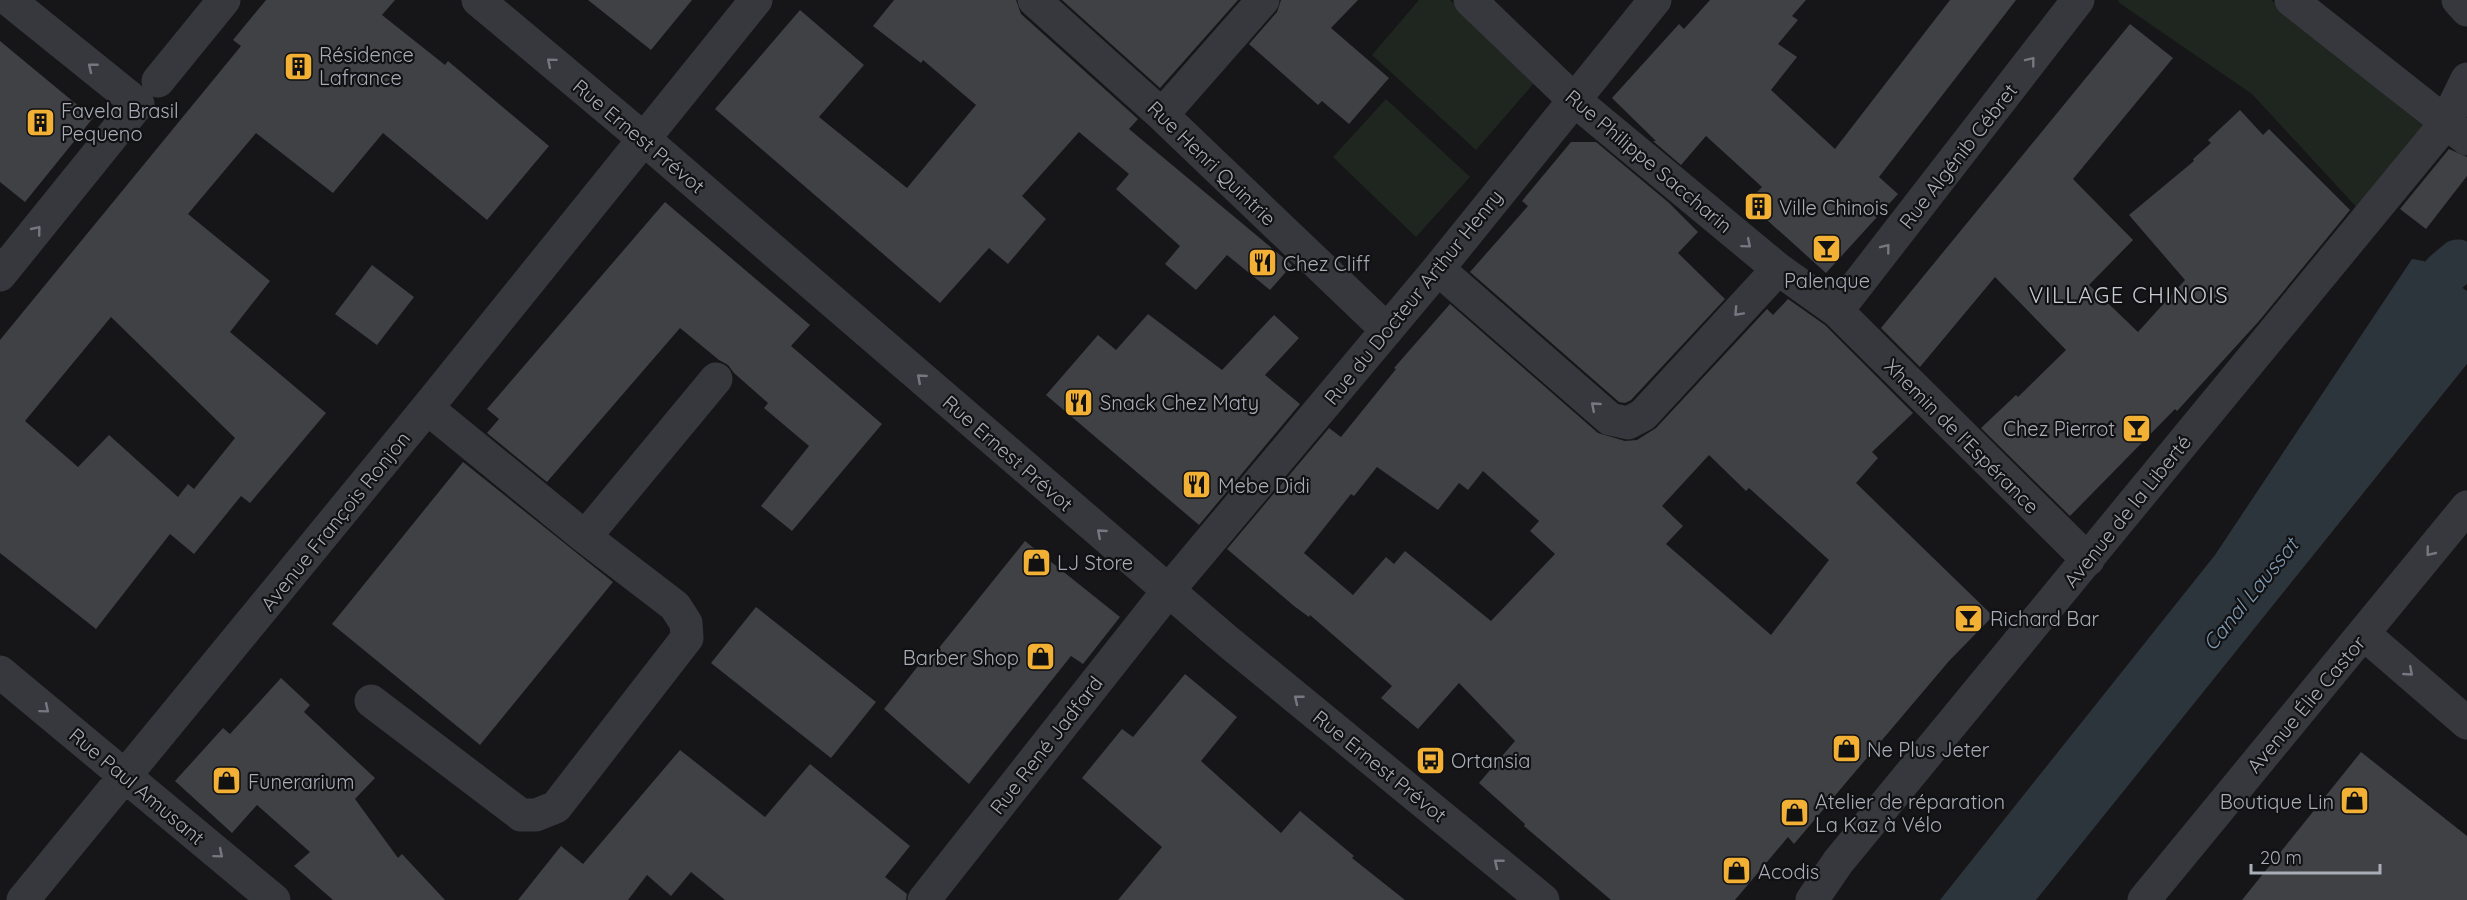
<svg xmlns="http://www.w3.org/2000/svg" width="2467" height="900" font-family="Quicksand,sans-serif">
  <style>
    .green { fill: #1e261f }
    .water { fill: #2c353c }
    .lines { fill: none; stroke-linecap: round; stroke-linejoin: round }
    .canal { stroke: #2c353c; stroke-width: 45 }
    .building { fill: #404145; fill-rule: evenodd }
    .minor { stroke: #37383d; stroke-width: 33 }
    .oneway { stroke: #757881 }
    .labels { text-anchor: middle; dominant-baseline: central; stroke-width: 4.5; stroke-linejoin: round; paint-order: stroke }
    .poi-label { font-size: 20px; fill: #a8adb8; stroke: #111113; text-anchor: start }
    .street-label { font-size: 20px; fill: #a8adb8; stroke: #111113 }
    .water-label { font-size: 21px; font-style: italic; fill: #7f9bb3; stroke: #111113 }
    .quarter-label { font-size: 22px; letter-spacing: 1.5px; fill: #c9ccd4; stroke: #111113 }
  </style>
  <rect width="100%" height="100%" fill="#161618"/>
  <path class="green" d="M1419,0H1450L1535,82L1476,150L1372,55Z
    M2119,0H2271L2429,131L2360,211L2252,94L2118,2Z
    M1386,99L1470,177L1416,237L1333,157Z"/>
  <path class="water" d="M2412,259L2424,261L2467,291V364L2036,900H1940L2215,555Z"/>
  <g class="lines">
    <path class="canal" d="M2415,327L2444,274L2458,262"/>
  </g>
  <path class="building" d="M266,0H395L382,15L445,65L448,61L549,146L487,220L383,133L333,193L256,133L188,214L270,281L230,332L326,413L250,503L241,496L194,554L170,534L96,629L0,553V340L241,46L233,40ZM111,317L235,438L194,489L188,484L178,497L109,435L78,467L25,421Z
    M588,0H692L651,50Z
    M894,0H1016L1021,14L1138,119L1129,129L1292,265L1270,290L1227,255L1196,290L1165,264L1180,246L1116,189L1129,174L1079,132L1022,196L1046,219L1008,264L989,248L940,303L715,109L800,10L864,65L819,117L907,188L976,105L923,60L921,63L873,26Z
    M1062,0H1238L1160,88Z
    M1281,0H1358L1331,28L1389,78L1349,124L1322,101L1318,105L1249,44L1277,12Z
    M1710,0H1806L1792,16L1798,20L1778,44L1797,57L1771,90L1835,149L1950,0H2016L1879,177L1898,194L1826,273L1747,202L1762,187L1706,136L1681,165L1653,141H1656L1612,98L1679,24L1684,29Z
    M2130,24L2173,58L2073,179L2133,240L2089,285L2138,332L2185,280L2129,215L2194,161L2193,159L2211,143L2208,140L2240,110L2263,135L2269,129L2350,210L2259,321L2177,411L2175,409L2070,516L1981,428L2016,395L2018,397L2066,350L1995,277L1920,367L1881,328Z
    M0,41L93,118L25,202L0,182Z
    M1571,142H1596L1668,202L1698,232L1678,253L1725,299L1631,400L1625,403L1619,402L1470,272L1528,206L1522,201Z
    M2449,149L2467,157V176L2426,229L2400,209Z
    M665,202L810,325L791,346L882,424L792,531L761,506L809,446L764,408L768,403L734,373L728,365L719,360L680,328L547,482L487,433L499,419L487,409Z
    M372,265L414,297L377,345L335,314Z
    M1788,299L1825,325L1913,413L1872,452L1878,458L1856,483L1993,616L1949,661L1794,844L1788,837L1735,900H1611L1524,826L1525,824L1479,783L1515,741L1459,683L1418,729L1381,698L1392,686L1310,615L1309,617L1294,606L1227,549L1329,428L1341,437L1396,369L1394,368L1450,304L1598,433L1625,441L1637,440L1656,428L1767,309L1773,315ZM1709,455L1746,491L1749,488L1829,560L1771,635L1666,544L1683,526L1662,506ZM1377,467L1438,510L1459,483L1468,490L1483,471L1539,521L1530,531L1555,554L1491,621L1405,551L1394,564L1386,557L1353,595L1304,553L1351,494L1354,496Z
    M1148,314L1222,370L1274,315L1299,338L1265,375L1300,404L1199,525L1046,395L1098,335L1116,350Z
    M463,462L613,582L480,745L332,624Z
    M1025,541L1120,617L1083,664L1071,656L969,784L884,709L922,661L926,664Z
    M756,607L876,702L831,758L711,663Z
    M1185,674L1237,717L1201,761L1281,833L1300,811L1354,856L1352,858L1405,900H1118L1162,847L1082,778L1122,729L1133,737Z
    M281,678L310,705L304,712L375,778L355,799L398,858L402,854L445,900H333L294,866L310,852L257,805L232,833L175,781L223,728L230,734Z
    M680,750L765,817L810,764L910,846L885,877L907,894L906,900H725L691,872L671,896L647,875L628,900H518L561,846L583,864Z
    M2361,752L2467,836V900H2242Z"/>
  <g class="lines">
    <path class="minor" d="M478,0L645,140L1226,640L1543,900
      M1034,0L1162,115L1387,330
      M1470,0L1573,99L1778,269L1837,311L2088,560
      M2291,0L2467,139
      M2458,0L2467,10
      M158,81L224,0
      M1162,115L1263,0
      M1438,269L1610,419L1628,423L1643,415L1778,269
      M0,275L138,104L9,0
      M1837,311L2078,0
      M585,537L716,379
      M2364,634L2467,723
      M0,672L274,900
      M371,701L521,815H536L556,807L687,638L686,623L675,606L585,537L427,408
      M23,900L427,408L756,0
      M924,900L1168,591L1438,269L1655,0
      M1812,900L1838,862L2445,124L2467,79
      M2144,900L2467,507"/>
  </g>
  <defs><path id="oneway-chevron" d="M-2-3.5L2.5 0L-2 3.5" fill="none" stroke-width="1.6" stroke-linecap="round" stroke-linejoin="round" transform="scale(1.5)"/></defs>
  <g class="oneway">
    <use href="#oneway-chevron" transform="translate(2031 61) rotate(-52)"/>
    <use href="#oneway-chevron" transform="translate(551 62) rotate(-140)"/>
    <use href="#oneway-chevron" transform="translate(92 67) rotate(-141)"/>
    <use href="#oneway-chevron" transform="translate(37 230) rotate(-51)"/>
    <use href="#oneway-chevron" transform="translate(1747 244) rotate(40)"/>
    <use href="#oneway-chevron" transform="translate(1886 248) rotate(-52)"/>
    <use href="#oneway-chevron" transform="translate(1738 312) rotate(133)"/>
    <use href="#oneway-chevron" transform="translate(921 378) rotate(-139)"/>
    <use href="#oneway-chevron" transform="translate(1595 406) rotate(-139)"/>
    <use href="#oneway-chevron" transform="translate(1101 533) rotate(-139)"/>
    <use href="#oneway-chevron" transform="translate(2430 552) rotate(129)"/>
    <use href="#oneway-chevron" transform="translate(2409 672) rotate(41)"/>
    <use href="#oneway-chevron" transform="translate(1298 699) rotate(-141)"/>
    <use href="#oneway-chevron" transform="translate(45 709) rotate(40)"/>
    <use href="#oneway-chevron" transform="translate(219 854) rotate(40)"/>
    <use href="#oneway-chevron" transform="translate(1498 863) rotate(-141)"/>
  </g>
  <defs>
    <symbol id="building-square" viewBox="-11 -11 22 22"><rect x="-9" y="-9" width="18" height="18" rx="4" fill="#f2b134" stroke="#111113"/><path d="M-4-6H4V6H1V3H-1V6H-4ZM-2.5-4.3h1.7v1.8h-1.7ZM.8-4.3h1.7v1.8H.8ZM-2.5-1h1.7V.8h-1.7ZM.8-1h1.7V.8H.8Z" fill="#111"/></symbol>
    <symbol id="bar-square" viewBox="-11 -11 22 22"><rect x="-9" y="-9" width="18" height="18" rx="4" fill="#f2b134" stroke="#111113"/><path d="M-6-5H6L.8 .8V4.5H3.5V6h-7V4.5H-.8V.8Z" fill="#111"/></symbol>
    <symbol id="restaurant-square" viewBox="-11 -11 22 22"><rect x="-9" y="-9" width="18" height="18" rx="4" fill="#f2b134" stroke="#111113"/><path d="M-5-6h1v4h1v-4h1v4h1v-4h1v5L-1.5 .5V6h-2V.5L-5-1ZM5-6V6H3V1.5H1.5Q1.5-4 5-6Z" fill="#111"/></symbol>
    <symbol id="shop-square" viewBox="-11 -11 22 22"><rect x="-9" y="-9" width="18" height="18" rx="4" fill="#f2b134" stroke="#111113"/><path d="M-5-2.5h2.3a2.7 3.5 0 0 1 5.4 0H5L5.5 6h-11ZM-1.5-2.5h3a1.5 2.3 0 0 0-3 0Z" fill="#111"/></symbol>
    <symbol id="bus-square" viewBox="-11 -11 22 22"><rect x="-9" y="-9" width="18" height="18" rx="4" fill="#f2b134" stroke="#111113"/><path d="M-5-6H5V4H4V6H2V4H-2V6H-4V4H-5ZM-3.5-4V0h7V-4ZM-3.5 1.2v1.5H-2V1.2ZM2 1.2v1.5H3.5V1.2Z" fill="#111"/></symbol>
  </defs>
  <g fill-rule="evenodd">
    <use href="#building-square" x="282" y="50" width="33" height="33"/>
    <use href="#building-square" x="24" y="106" width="33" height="33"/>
    <use href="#building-square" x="1742" y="190" width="33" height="33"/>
    <use href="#bar-square" x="1810" y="232" width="33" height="33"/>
    <use href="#restaurant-square" x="1246" y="246" width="33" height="33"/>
    <use href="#restaurant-square" x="1062" y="386" width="33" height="33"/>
    <use href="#bar-square" x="2120" y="412" width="33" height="33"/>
    <use href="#restaurant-square" x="1180" y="468" width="33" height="33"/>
    <use href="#shop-square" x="1020" y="546" width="33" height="33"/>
    <use href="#bar-square" x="1952" y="602" width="33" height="33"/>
    <use href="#shop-square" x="1024" y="640" width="33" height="33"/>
    <use href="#shop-square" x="1830" y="732" width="33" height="33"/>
    <use href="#bus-square" x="1414" y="744" width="33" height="33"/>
    <use href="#shop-square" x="210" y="764" width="33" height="33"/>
    <use href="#shop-square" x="2338" y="784" width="33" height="33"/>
    <use href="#shop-square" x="1778" y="796" width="33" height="33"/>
    <use href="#shop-square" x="1720" y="854" width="33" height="33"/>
  </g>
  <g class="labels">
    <g class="poi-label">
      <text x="319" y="54">Résidence<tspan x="319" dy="23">Lafrance</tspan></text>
      <text x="61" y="110">Favela Brasil<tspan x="61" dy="23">Pequeno</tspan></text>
      <text x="1779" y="207">Ville Chinois</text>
      <text x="1283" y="263">Chez Cliff</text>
      <text x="1827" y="280" text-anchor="middle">Palenque</text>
      <text x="1100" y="402">Snack Chez Maty</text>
      <text x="2115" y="428" text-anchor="end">Chez Pierrot</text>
      <text x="1218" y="485">Mebe Didi</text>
      <text x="1057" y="562">LJ Store</text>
      <text x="1990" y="618">Richard Bar</text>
      <text x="1019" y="657" text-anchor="end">Barber Shop</text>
      <text x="1867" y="749">Ne Plus Jeter</text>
      <text x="1451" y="760">Ortansia</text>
      <text x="248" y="781">Funerarium</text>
      <text x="1815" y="801">Atelier de réparation<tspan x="1815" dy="23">La Kaz à Vélo</tspan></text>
      <text x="2334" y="801" text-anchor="end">Boutique Lin</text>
      <text x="1758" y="871">Acodis</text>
    </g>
    <g class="street-label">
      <text transform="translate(639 136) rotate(40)">Rue Ernest Prévot</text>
      <text transform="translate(1958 156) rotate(-52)">Rue Algénib Cébret</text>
      <text transform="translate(1649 161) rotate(40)">Rue Philippe Saccharin</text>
      <text transform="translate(1212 163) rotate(44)">Rue Henri Quintrie</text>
      <text transform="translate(1413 297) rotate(-51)">Rue du Docteur Arthur Henry</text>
      <text transform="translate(1962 436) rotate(45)">Xhemin de l'Espérance</text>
      <text transform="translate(1008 453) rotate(41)">Rue Ernest Prévot</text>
      <text transform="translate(2127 511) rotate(-51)">Avenue de la Liberté</text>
      <text transform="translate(335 521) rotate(-51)">Avenue François Ronjon</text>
      <text transform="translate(2306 704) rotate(-50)">Avenue Élie Castor</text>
      <text transform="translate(1046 745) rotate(-52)">Rue René Jadfard</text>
      <text transform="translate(1380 766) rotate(39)">Rue Ernest Prévot</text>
      <text transform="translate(137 786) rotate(40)">Rue Paul Amusant</text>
    </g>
    <g class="water-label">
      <text transform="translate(2250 594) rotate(-51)">Canal Laussat</text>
    </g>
    <g class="quarter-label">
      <text x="2129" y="295">VILLAGE CHINOIS</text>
    </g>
  </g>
  <path d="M2251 864v9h129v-9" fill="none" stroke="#a8adb8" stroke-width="3"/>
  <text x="2260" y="864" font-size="18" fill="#a8adb8" stroke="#111113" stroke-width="4.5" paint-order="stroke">20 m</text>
</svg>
